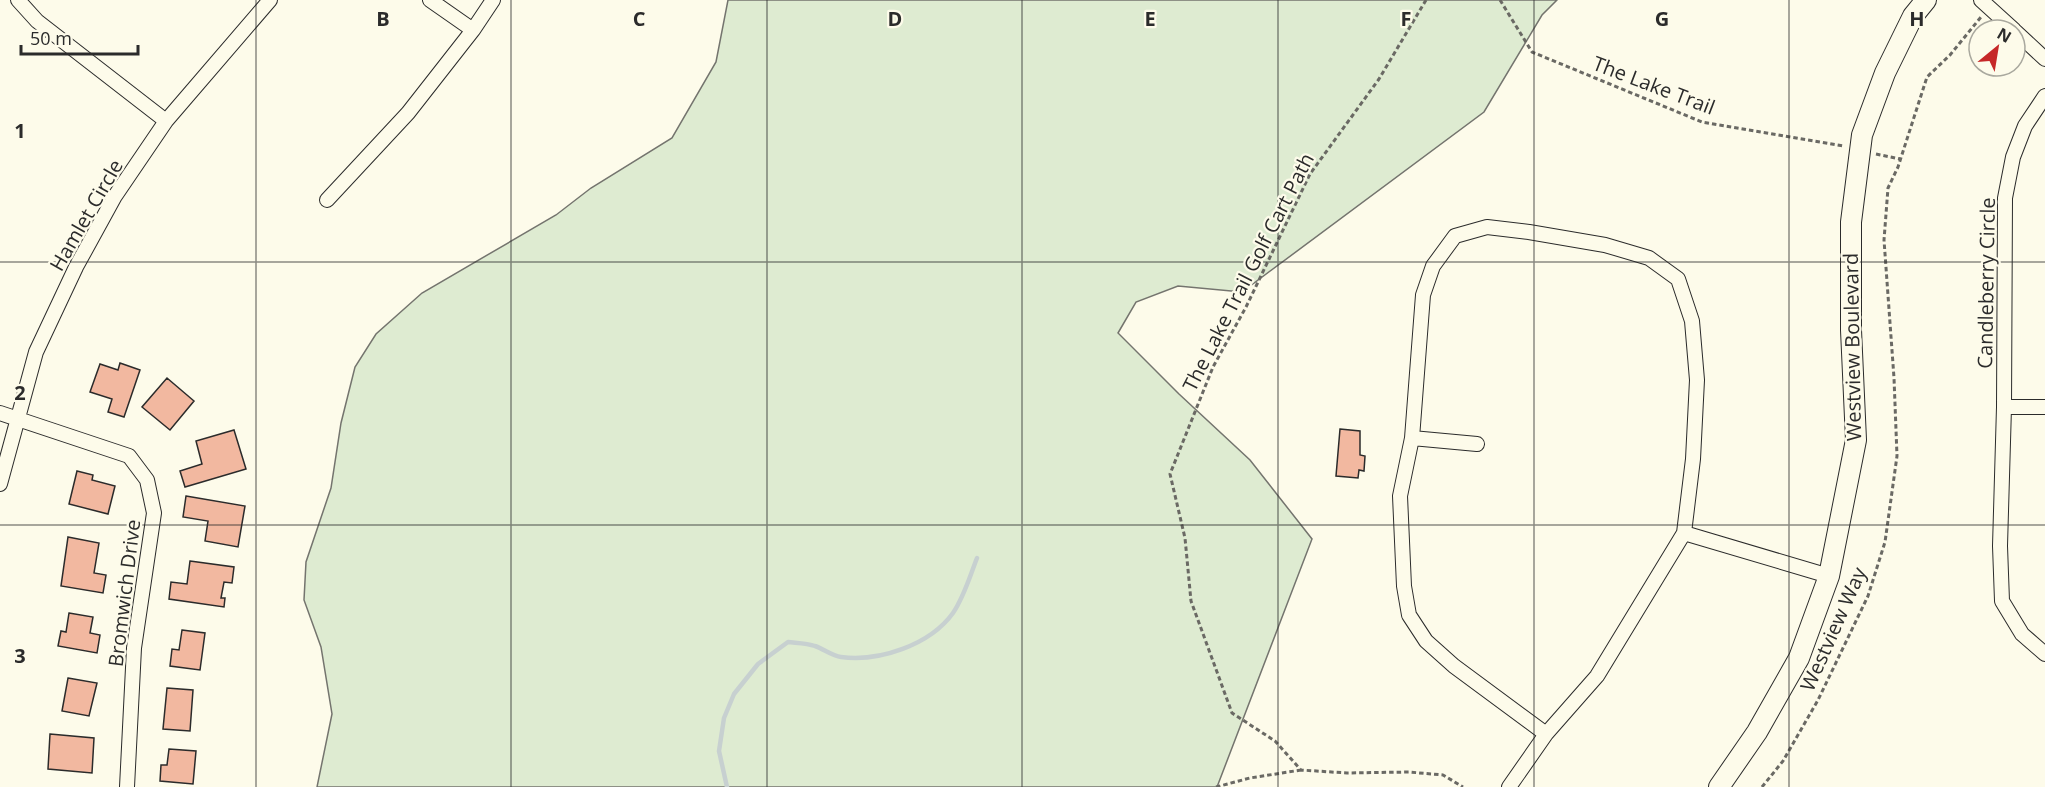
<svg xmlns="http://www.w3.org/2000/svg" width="2045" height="787" font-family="'Open Sans',sans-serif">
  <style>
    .green { fill: #deebd1; stroke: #74746e; stroke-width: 1.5 }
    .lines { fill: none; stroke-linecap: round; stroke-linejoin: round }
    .stream { stroke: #c7d0d0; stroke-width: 4.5 }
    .building { fill: #f2b8a0; stroke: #2b2b2b; stroke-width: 1.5 }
    .street-casing { stroke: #2b2b2b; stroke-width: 16 }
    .secondary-casing { stroke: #2b2b2b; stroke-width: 22 }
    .path { stroke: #6a6964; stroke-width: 3; stroke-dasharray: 4.5 3; stroke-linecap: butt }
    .street { stroke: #fdfbea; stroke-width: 14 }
    .secondary { stroke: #fdfbea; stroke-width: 20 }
    .grid { fill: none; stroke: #2b2b2b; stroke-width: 1.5; stroke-opacity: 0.55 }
    .labels { text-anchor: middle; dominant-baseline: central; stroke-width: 4.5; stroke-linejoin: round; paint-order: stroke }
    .street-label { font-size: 20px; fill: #2b2b2b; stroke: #fdfbea }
    .grid-label { font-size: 20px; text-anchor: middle; font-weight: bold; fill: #2b2b2b; stroke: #fdfbea; stroke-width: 4.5; stroke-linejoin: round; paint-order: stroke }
  </style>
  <rect width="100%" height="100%" fill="#fdfbea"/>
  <path class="green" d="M728,0H1557L1542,15L1484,112L1242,292L1178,286L1136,302L1118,333L1179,394L1250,460L1312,539L1217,787H317L332,714L321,647L304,600L306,562L331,488L341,423L355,367L376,334L422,293L556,215L591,188L672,138L716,62Z"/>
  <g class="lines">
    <path class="stream" d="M727,787L719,751L724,718L734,694L758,664L788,642C797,643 807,643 815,646C824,649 832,656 841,657C879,662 930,645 953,613C964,597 970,576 977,558"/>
  </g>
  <path class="building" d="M120,363L140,370L124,417L108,412L112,399L90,392L100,364L118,370Z
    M167,378L194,401L170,430L142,407Z
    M1340,429L1360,431V455L1365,456L1364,471L1359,470L1358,478L1336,476Z
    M234,430L246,469L185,487L180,471L202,464L196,441Z
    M77,471L93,475L92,480L115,486L108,514L69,504Z
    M186,496L245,506L238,547L205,541L208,521L183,517Z
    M68,537L99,543L94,573L106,575L103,593L61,586Z
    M190,561L234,567L232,583L224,582L221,598H225L224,607L169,599L171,582L187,584Z
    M69,613L93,617L90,633L100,635L97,653L58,646L61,631L66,632Z
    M182,630L205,633L200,670L170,666L172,649L179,650Z
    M68,678L97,683L89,716L62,711Z
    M167,688L193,690L190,731L163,729Z
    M50,734L94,738L92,773L48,769Z
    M169,749L196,751L193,784L160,781L161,765H167Z"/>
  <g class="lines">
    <defs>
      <path id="street" d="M18,0L37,21L166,121
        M430,0L473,30
        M1981,0L2014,30
        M2015,31L2045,59
        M2045,96L2025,126L2013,157L2005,198L2004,407L2000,546L2002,601L2022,634L2045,654
        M327,200L408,113L473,30L493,0
        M2004,407H2045
        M0,413L129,456L147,480L154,513L134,648L127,787
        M1412,438L1477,444
        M0,484L36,352L76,267L115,196L166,121L270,0
        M1684,533L1829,576
        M1509,787L1546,734L1597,676L1684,533L1693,459L1697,380L1692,321L1678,279L1649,258L1605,245L1529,232L1487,227L1455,236L1433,266L1423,295L1412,438L1400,496L1404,586L1409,615L1426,641L1454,666L1546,734"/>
      <path id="secondary" d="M1719,787L1757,732L1799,658L1829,576L1856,440L1851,330V222L1862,135L1885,73L1913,16L1926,0"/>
    </defs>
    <use href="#street" class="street-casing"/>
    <use href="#secondary" class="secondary-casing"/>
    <path class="path" d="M1426,0L1379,79L1310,174L1246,307L1213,367L1170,474L1185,538L1191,601L1232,713L1275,741L1301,770L1347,773L1409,772L1443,775L1463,787
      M1500,0L1532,52L1702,122L1843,146
      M1876,154L1900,159
      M1216,787L1250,778L1301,770
      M1762,787L1783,761L1818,700L1868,596L1885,542L1897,456L1894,378L1884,240L1888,188L1898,167L1927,77L1950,55L1981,17"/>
    <use href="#street" class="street"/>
    <use href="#secondary" class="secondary"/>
  </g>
  <path class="grid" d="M256,0V787M511,0V787M767,0V787M1022,0V787M1278,0V787M1534,0V787M1789,0V787M0,262H2045M0,525H2045"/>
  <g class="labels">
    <g class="street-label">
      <text transform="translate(1654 85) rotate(21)">The Lake Trail</text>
      <text transform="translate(86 215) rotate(-60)">Hamlet Circle</text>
      <text transform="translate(1248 272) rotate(-63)">The Lake Trail Golf Cart Path</text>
      <text transform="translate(1986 283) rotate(-89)">Candleberry Circle</text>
      <text transform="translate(1852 347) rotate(-91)">Westview Boulevard</text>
      <text transform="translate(124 593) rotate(-83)">Bromwich Drive</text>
      <text transform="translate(1833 629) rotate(-66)">Westview Way</text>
    </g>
  </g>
  <g class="grid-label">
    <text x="383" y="26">B</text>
    <text x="639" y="26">C</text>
    <text x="895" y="26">D</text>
    <text x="1150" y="26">E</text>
    <text x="1406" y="26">F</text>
    <text x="1662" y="26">G</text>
    <text x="1917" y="26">H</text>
    <text x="20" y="138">1</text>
    <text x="20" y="400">2</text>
    <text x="20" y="663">3</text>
  </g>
  <g transform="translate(1997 48) rotate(30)"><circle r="28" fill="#fdfbea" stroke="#a9a89e" stroke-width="1.5"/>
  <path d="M0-4.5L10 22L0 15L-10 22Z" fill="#c62828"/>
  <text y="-9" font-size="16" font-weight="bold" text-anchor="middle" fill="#2b2b2b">N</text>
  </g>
  <path d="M21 45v9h117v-9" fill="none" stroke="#2b2b2b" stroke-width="3"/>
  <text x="30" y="45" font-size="18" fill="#2b2b2b" stroke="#fdfbea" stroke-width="4.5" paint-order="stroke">50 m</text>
</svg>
